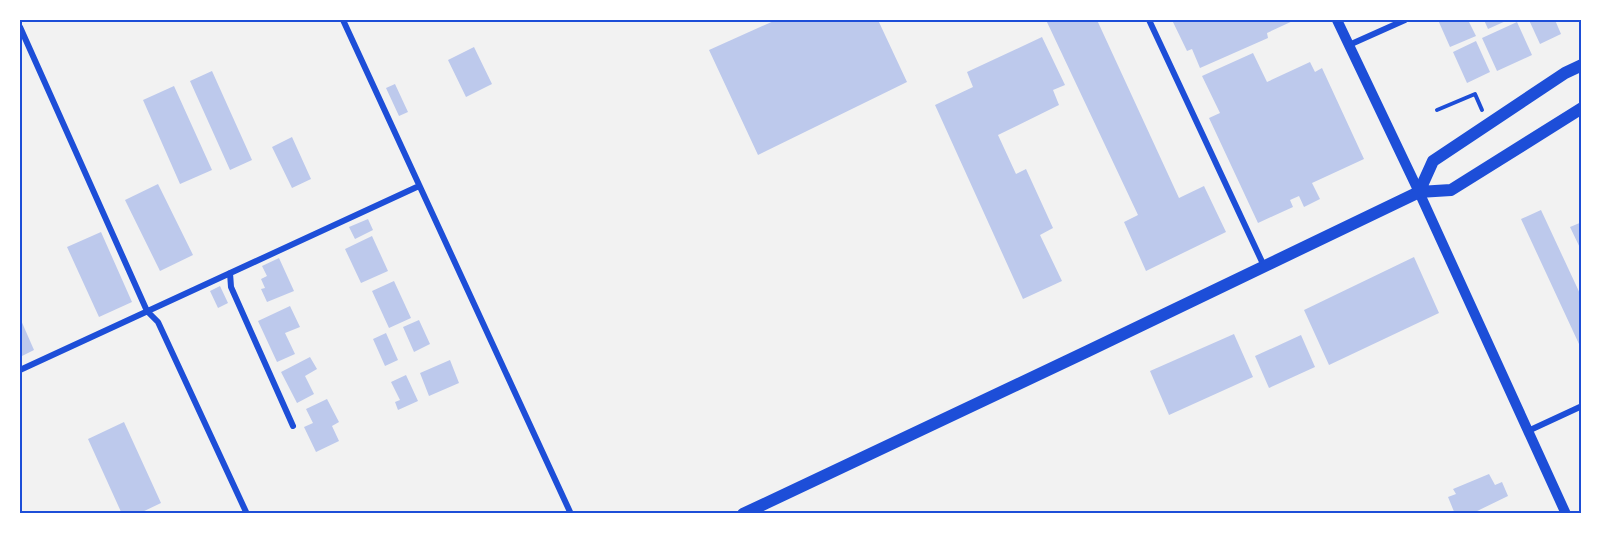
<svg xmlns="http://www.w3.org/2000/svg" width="1601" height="533" font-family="'DejaVu Sans',sans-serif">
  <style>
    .building { fill: #bdc9ec }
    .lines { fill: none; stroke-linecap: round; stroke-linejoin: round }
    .path { stroke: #1d4ed8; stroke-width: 4 }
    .minor { stroke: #1d4ed8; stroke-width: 6 }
    .tertiary { stroke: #1d4ed8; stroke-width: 10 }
    .secondary { stroke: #1d4ed8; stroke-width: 12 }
    .neatline { fill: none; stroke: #1d4ed8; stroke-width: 2 }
  </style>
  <rect width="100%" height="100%" fill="#f2f2f2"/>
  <path class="building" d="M776,20H878L907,82L758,155L709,50Z
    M1046,20H1097L1179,198L1204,186L1226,232L1146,271L1124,222L1138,215Z
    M1172,20H1295L1267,33L1268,38L1200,68L1192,49L1187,51Z
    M1438,20H1468L1476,36L1450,47Z
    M1484,20H1508L1488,29Z
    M1529,20H1555L1561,34L1540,44Z
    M1517,22L1532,55L1497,71L1482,38Z
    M1042,37L1065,85L1053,90L1059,105L998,135L1016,174L1026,169L1053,228L1040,235L1062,281L1023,299L935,105L973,87L967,72Z
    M1476,41L1490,72L1467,83L1453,52Z
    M474,47L492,84L466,97L448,60Z
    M1253,53L1267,82L1310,62L1315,72L1322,68L1364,159L1312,183L1320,199L1304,207L1299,196L1290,200L1293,207L1258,223L1209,118L1220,113L1202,76Z
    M212,71L252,160L230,170L190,81Z
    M395,84L408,112L399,116L386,88Z
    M174,86L212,170L180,184L143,100Z
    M292,137L311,179L292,188L272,147Z
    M158,184L193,255L160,271L125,200Z
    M1541,210L1582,298V343L1579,344L1521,219Z
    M368,219L373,230L355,239L349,227Z
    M1582,222V252L1570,227Z
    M101,232L132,302L99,317L67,247Z
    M372,236L388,271L361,283L345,249Z
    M1414,257L1439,313L1329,365L1304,310Z
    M279,258L294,291L267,302L261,289L265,288L261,279L267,276L262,266Z
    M394,281L411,318L389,328L372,291Z
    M220,286L228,303L218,308L210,291Z
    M290,306L300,327L285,333L295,354L277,362L258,321Z
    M20,318L34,350L20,357Z
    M419,320L430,344L414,352L403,327Z
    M386,333L398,360L385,366L373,339Z
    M1234,334L1253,377L1169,415L1150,371Z
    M1301,335L1315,367L1269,388L1255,356Z
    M310,357L317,369L305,376L314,394L297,403L281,372Z
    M450,360L459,383L429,396L420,373Z
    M406,375L418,401L398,410L395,402L400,400L391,382Z
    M327,399L339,422L332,426L339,441L316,452L304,427L313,423L306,409Z
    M124,422L161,503L138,514H122L88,439Z
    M1489,474L1495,485L1502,482L1508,496L1471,514H1455L1448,497L1456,494L1453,489Z"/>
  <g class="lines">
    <path class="path" d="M1437,110L1475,94L1482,110"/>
    <path class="minor" d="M343,20L571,514
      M1149,20L1264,266
      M20,27L147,311L158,322L247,514
      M1349,45L1405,20
      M230,273L231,287L293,426
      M20,370L419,186
      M1528,431L1582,406"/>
    <path class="tertiary" d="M1337,20L1419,192L1566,514"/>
    <path class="secondary" d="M1419,192L1433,161L1565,73L1582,65
      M743,514L1088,351L1419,192L1451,190L1582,108"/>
  </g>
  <rect width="1601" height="533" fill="none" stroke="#ffffff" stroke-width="42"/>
  <rect x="21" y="21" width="1559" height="491" class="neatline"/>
</svg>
